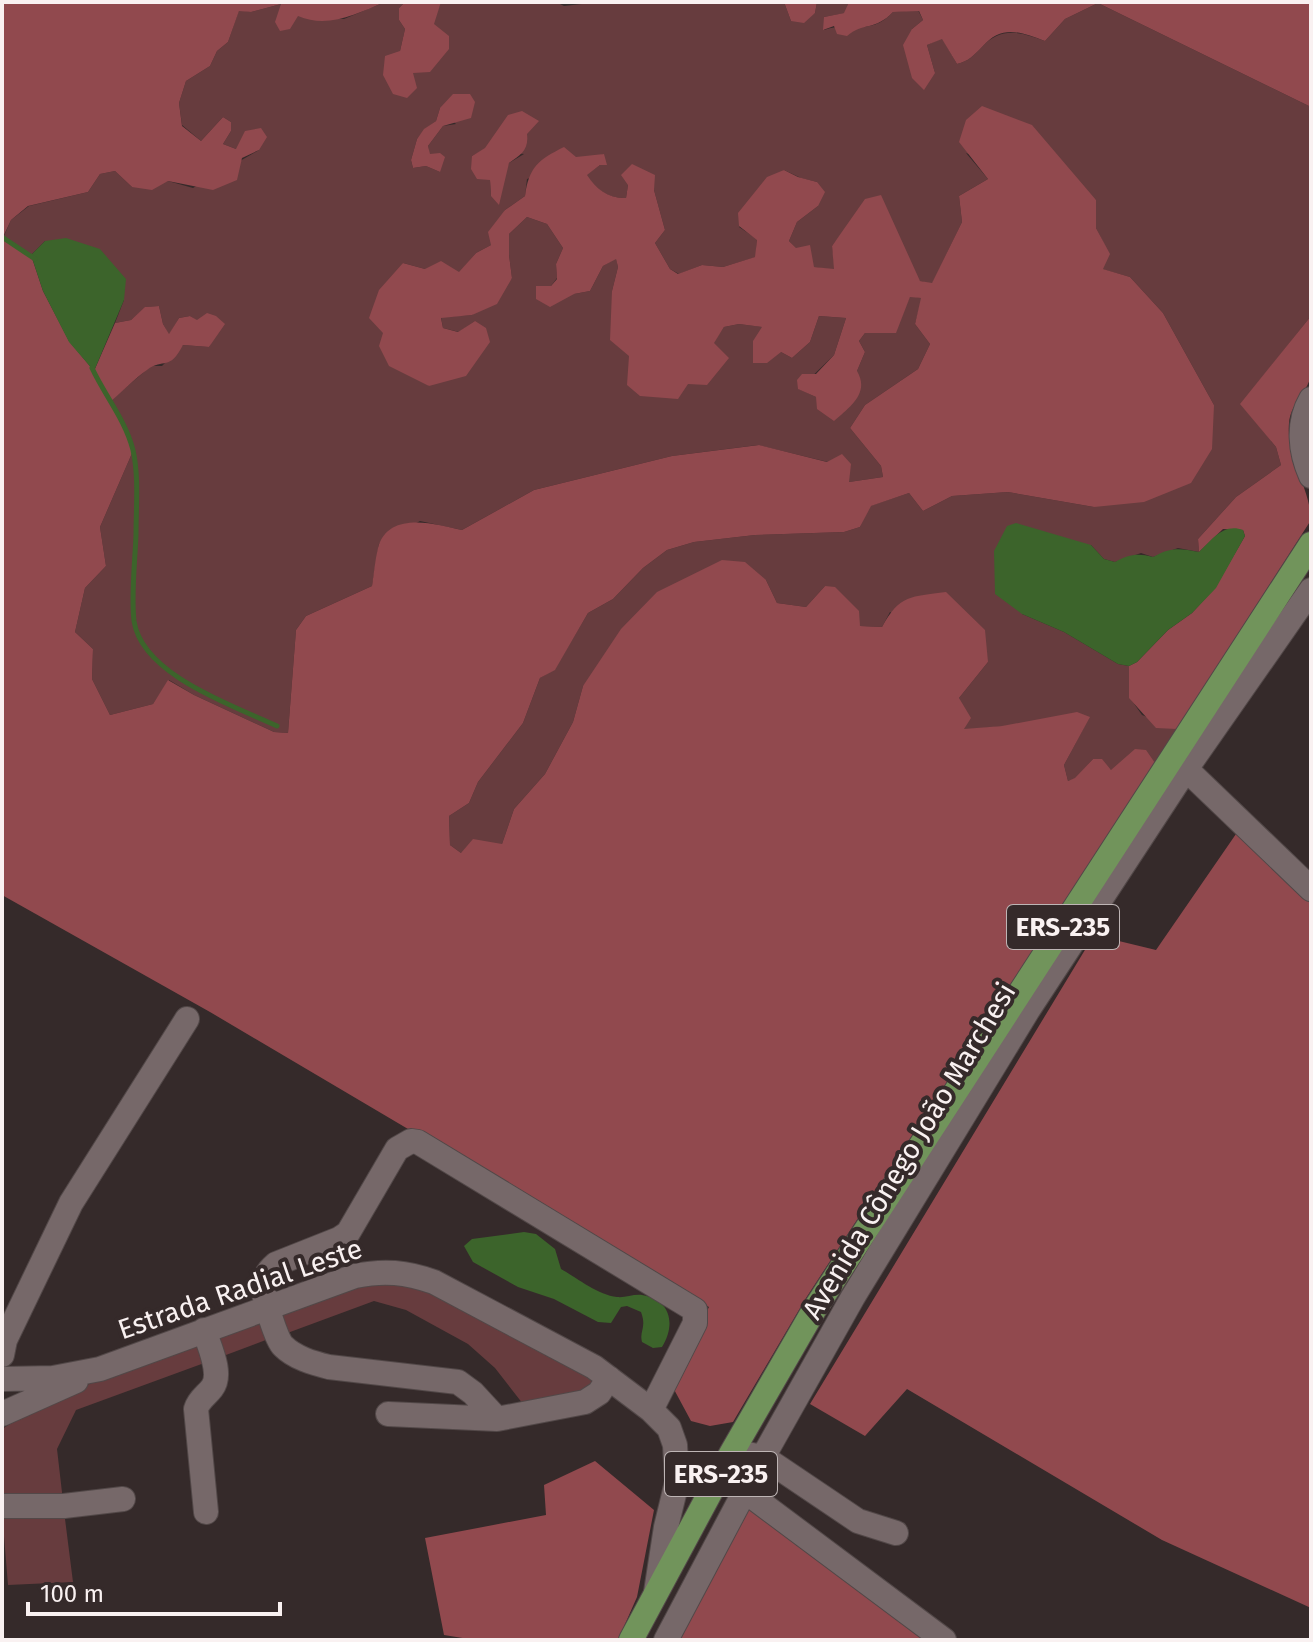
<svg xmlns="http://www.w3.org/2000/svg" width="1313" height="1642" font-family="'Fira Sans',sans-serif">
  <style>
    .green { fill: #673c3e; fill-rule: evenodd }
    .forest { fill: #91494e }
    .water { fill: #3c642b }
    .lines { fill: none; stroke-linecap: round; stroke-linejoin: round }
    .stream { stroke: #3c642b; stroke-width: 5 }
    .minor-casing { stroke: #524848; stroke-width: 26 }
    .major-casing { stroke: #524848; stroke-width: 26 }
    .minor { stroke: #766869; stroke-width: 24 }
    .major { stroke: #71945b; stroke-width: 24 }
    .labels { text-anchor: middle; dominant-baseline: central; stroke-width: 8; stroke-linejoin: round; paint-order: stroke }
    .shield { fill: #352a2a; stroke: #beb5b5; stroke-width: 2 }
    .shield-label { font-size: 26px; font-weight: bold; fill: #f9f1f1 }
    .street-label { font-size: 28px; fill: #f9f1f1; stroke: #352a2a }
  </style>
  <rect width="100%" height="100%" fill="#352a2a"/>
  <path class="green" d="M385,2H405L399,8V20L405,29L400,51L413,73L441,2H556L564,6L599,2H784L791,21L815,13L817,2H849L845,13L824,17V30C851,21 870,37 893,12L918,10L923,20L912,29L935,73L927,45L942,38L957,64C969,61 973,56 982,47C1001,26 1021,32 1045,41L1065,19L1098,3L1311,107V316L1241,404L1276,447L1281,465L1236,497L1198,539L1199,552L1178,548L1153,557L1141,553L1115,562L1104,559L1091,545L1022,614L1064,632L1118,664L1129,666L1130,698L1142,715L1177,729L1155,763L1111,770L1093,759L1075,779L1068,781L1064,765L1089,718L963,730L959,698L988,662L890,612L882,627L860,626L825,586L806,607L777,603L766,580L583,686L573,722L545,774L514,809L502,844L461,853L450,845L449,816L469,803L478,782L523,723L540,678L555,669L588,613L613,599L643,568L667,550L694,542L755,535L844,532L860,527L870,506L909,493L923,511L952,496L1008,492L1094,507L1214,405L1163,313L1130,277L1102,269L1109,254L1096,228V200L966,153L988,179L959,196L962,222L932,284L920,281L846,228L832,246L835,270L813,267L789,241L797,222L818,206L817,182L801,178L784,170L739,227L757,239L756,257L723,267L702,265L679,274L670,269L655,243L665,230L654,190L628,185L626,198C608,199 596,189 586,175L600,165L604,154L527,179L525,196L505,210L491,245L476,253L459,273L425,269L403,263L383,333L429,386L475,321L459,332L443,328L441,317L472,315L512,278L509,255V234L527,217L547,224L563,248L556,264L557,278L551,286H536L574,294L590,291L603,266L616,258L618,267L612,291L713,343L724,327L739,324L763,327L781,352L792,358L810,342L819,316L846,318L834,355L799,389L816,397L857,371L865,352L859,341L865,333H895L910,296L922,298L915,324L930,344L918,369L865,405L850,428L881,466L883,477L849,482L828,462L758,445L672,456L534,490L462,530L420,521L379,544L372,586L306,616L296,630L288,733L274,732L194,695L169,680L153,704L110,715L92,679L93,649L75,632L85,588L106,566L100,527L133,451L121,416L110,401L151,366H162L183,345L209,347L216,333L190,316L179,318L169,335L163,324L159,306L146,307L131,320L115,323L124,300L45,241L31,255L3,238L11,220L29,206L88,192L100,174L115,171L132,187L168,181L193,188L259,150L236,149L223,144L231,131V122L223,117L201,141L182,125L179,103L186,81L210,66L217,51L228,42L239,10L251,12L281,4L298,15L344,19ZM440,108L456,124L443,126L428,146L429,154L440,172L426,166L413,168L411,160L417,139L425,129L436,121ZM485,149L524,154L509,163L491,196L490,180L472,156Z
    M394,1281L433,1292L597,1381L591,1390L523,1404L495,1368L468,1344L406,1310L374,1301L282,1335L277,1316L357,1287Z
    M265,1319L271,1338L218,1358L213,1339Z
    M202,1342L207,1362L76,1410L57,1449L63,1501L2,1503V1429C64,1389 133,1367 202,1342Z
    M64,1511L73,1582L8,1585L2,1512Z"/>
  <path class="forest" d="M2,2H385C356,14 328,29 298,16L290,29L280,31L275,22L281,4L251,12L239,11L228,42L217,51L210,66L186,81L179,103L182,126L201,141L223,117L231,122V131L223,144L236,149L245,131L261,128L267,137L259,150L242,158L237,180L213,190L168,181L152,190L132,187L115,171L100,174L88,192L28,206L11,220L3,237L31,255L43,291L69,341L94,371L115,323L131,320L145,307L159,306L163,324L169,334L179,318L190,316L197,320L207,313L216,316L225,324L209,347L183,345C169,372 164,357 147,370C134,379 123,391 111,401L121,416L133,451L100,527L106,566L85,588L75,632L93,649L92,679L110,715L153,704L168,680L194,695L274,732L288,733L296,630L306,616L372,586C374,573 375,560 378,548C388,510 436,524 462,530L534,490L672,456L759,445L827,462L842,454L851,464L849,482L883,477L881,466L850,428L865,405L918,369L930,344L915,324L921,298L910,297L896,333H865L859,341L865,352L857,371C870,393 850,407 834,421L817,409L816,397L798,389L797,380L802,374H816L834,355L846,318L819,316L810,342L792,358L781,352L767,363H753V341L762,327L739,324L724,327L714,343L729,358L707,385L688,384L678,399L640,396L627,385L629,356L610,340L612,291L618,267L616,259L603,266L590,291L574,294L550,307L536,299V286H551L557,279L556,264L563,248L547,224L527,217L509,234V255L512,278L497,304L472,315L441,318L443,328L458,332L475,321L486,328L490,342L466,376L429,386L389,366L379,346L383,333L369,318L379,290L403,263L425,269L441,261L459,272L476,253L491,245L488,232L505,210L525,196C529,167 538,160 564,147L576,157L604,154L607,165H600L587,175C596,189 609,199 626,198L628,185L621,175L632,164L655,175L654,190L665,230L655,243L670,269L678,274L702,265L723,267L755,257L757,240L739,226L738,213L767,177L784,170L798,177L817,182L825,192L818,206L797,222L789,241L796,248L810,245L814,267L834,269L832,246L865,199L881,195L920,281L932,283L962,222L959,196L988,179L959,142L966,120L982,106L1032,125L1096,200V228L1110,254L1103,269L1130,277L1163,313L1214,405L1212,449L1191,483L1144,502L1094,507L1008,492L952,496L923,511L909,493L871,506L860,527L844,532L755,535L694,542L667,550L643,568L613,599L588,613L555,670L540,678L523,723L478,782L469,803L449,816L450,845L461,853L473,839L502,844L514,809L545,774L573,722L583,686L621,629L657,592L722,560L745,562L766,580L777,603L806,607L825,586L835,587L859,611L860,626L882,627C900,594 911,597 946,592L985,630L988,662L959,698L971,718L964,729L1002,726L1077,712L1090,717L1064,765L1068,781L1075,778L1093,759H1102L1111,770L1135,749L1146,750L1155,763L806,1298L733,1422L710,1426L691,1421L670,1382L709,1307L210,1012L2,895Z
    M405,2H441L434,24L449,36V49L430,72L413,73L417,88L407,98L393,94L383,75L385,56L400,51L405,29L399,20V8Z
    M784,2H817L815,13L804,23L791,21Z
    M849,2H1311V107L1098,3L1065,19L1045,41C1020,32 1002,24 982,47C973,56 969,61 957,64L942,39L927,45L935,73L924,90L912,78L903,45L912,29L923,20L919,11L893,12C875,31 863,22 847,36L837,34L834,26L823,30L824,17L844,13Z
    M453,94H470L475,102L471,118L443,126L428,146L430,154L440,153L445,157L440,172L426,166L413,168L411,160L417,139L424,129L436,121L440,108Z
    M522,111L539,121L527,134C529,150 521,155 509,163L499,205L491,196L490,180L477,179L471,169L472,156L485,148L508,115Z
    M1311,316C1311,332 1313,366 1310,379C1304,396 1291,404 1289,423C1286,458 1310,487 1311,520L1177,729L1156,728L1129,698V666L1137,662L1168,630L1192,613L1215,588L1245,536L1243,530L1223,529L1199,552L1198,539L1236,497L1281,465L1276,447L1240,404Z
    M1236,834L1311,901V1608L1162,1540L907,1389L865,1436L810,1404L1094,935L1156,950Z
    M595,1461L654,1510L637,1597L618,1640H475L444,1635L425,1538L546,1515L544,1485Z
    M747,1506L927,1640H679Z"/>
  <path class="water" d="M66,238L100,249L126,279L124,300L94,371L69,342L43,291L31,255L45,241Z
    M1016,523L1091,545L1104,559L1115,562C1129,554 1138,553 1153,557C1170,547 1180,548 1199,552C1212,540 1223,523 1243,530L1245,536L1216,588L1192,613L1168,630L1137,662L1129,666L1118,664L1064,632L1022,614L995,594L994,551L1007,526Z
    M524,1232L536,1234L555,1249L561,1269C577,1278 598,1295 617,1297C625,1298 633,1294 642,1295C671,1300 676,1324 662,1347L653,1348L642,1342C639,1331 647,1328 641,1312L627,1306L621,1307L611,1323L598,1322L554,1299L518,1287L473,1262L464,1246L472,1239Z"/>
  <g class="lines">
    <path class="stream" d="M2,237L35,259
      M92,368C105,396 125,419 133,450C139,477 136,507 136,535C135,562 131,594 134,621C142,675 234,706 277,726"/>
    <defs>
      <path id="minor" d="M1311,399C1297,423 1300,452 1311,476
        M1174,761L1186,769L1311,889
        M204,1330C209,1346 223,1374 212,1388C206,1396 199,1399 196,1409L206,1512
        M2,1355L5,1340L71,1203L187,1019
        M4,1379L53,1378L100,1369L355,1276C384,1270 406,1272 434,1282L594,1367L651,1410L669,1428L675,1445L677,1482L666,1527L656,1592
        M2,1414L76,1381
        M388,1414L497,1419L585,1402L599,1393L609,1378
        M497,1419L473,1393L458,1382L329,1367C313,1363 295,1358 283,1346C276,1340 263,1295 263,1286C264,1277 270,1269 276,1264L339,1239L348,1233L397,1149L411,1141L418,1142L695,1310V1323L651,1410
        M747,1454L763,1457L858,1521L896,1533
        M736,1481L746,1492L944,1640
        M2,1506H64L123,1499
        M666,1640L763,1457L853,1297L1028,1010L1186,769L1311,590"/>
      <path id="major" d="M631,1640L732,1452L814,1310L1311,544"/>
    </defs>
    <use href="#minor" class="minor-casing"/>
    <use href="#major" class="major-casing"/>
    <use href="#minor" class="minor"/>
    <use href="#major" class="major"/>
  </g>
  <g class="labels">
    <g class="shield">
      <rect x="1007" y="905" width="112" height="44" rx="6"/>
      <rect x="665" y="1452" width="112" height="44" rx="6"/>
    </g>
    <g class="shield-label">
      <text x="1063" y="927">ERS-235</text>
      <text x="721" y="1474">ERS-235</text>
    </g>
    <g class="street-label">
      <text transform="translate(909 1151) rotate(-59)">Avenida Cônego João Marchesi</text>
      <text transform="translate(240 1289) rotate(-19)">Estrada Radial Leste</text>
    </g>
  </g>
  <rect width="1313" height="1642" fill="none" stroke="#f9f1f1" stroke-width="8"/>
  <path d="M28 1602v12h252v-12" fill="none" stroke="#f9f1f1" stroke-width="4"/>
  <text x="40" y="1602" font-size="24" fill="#f9f1f1" stroke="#352a2a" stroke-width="6" paint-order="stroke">100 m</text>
</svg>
